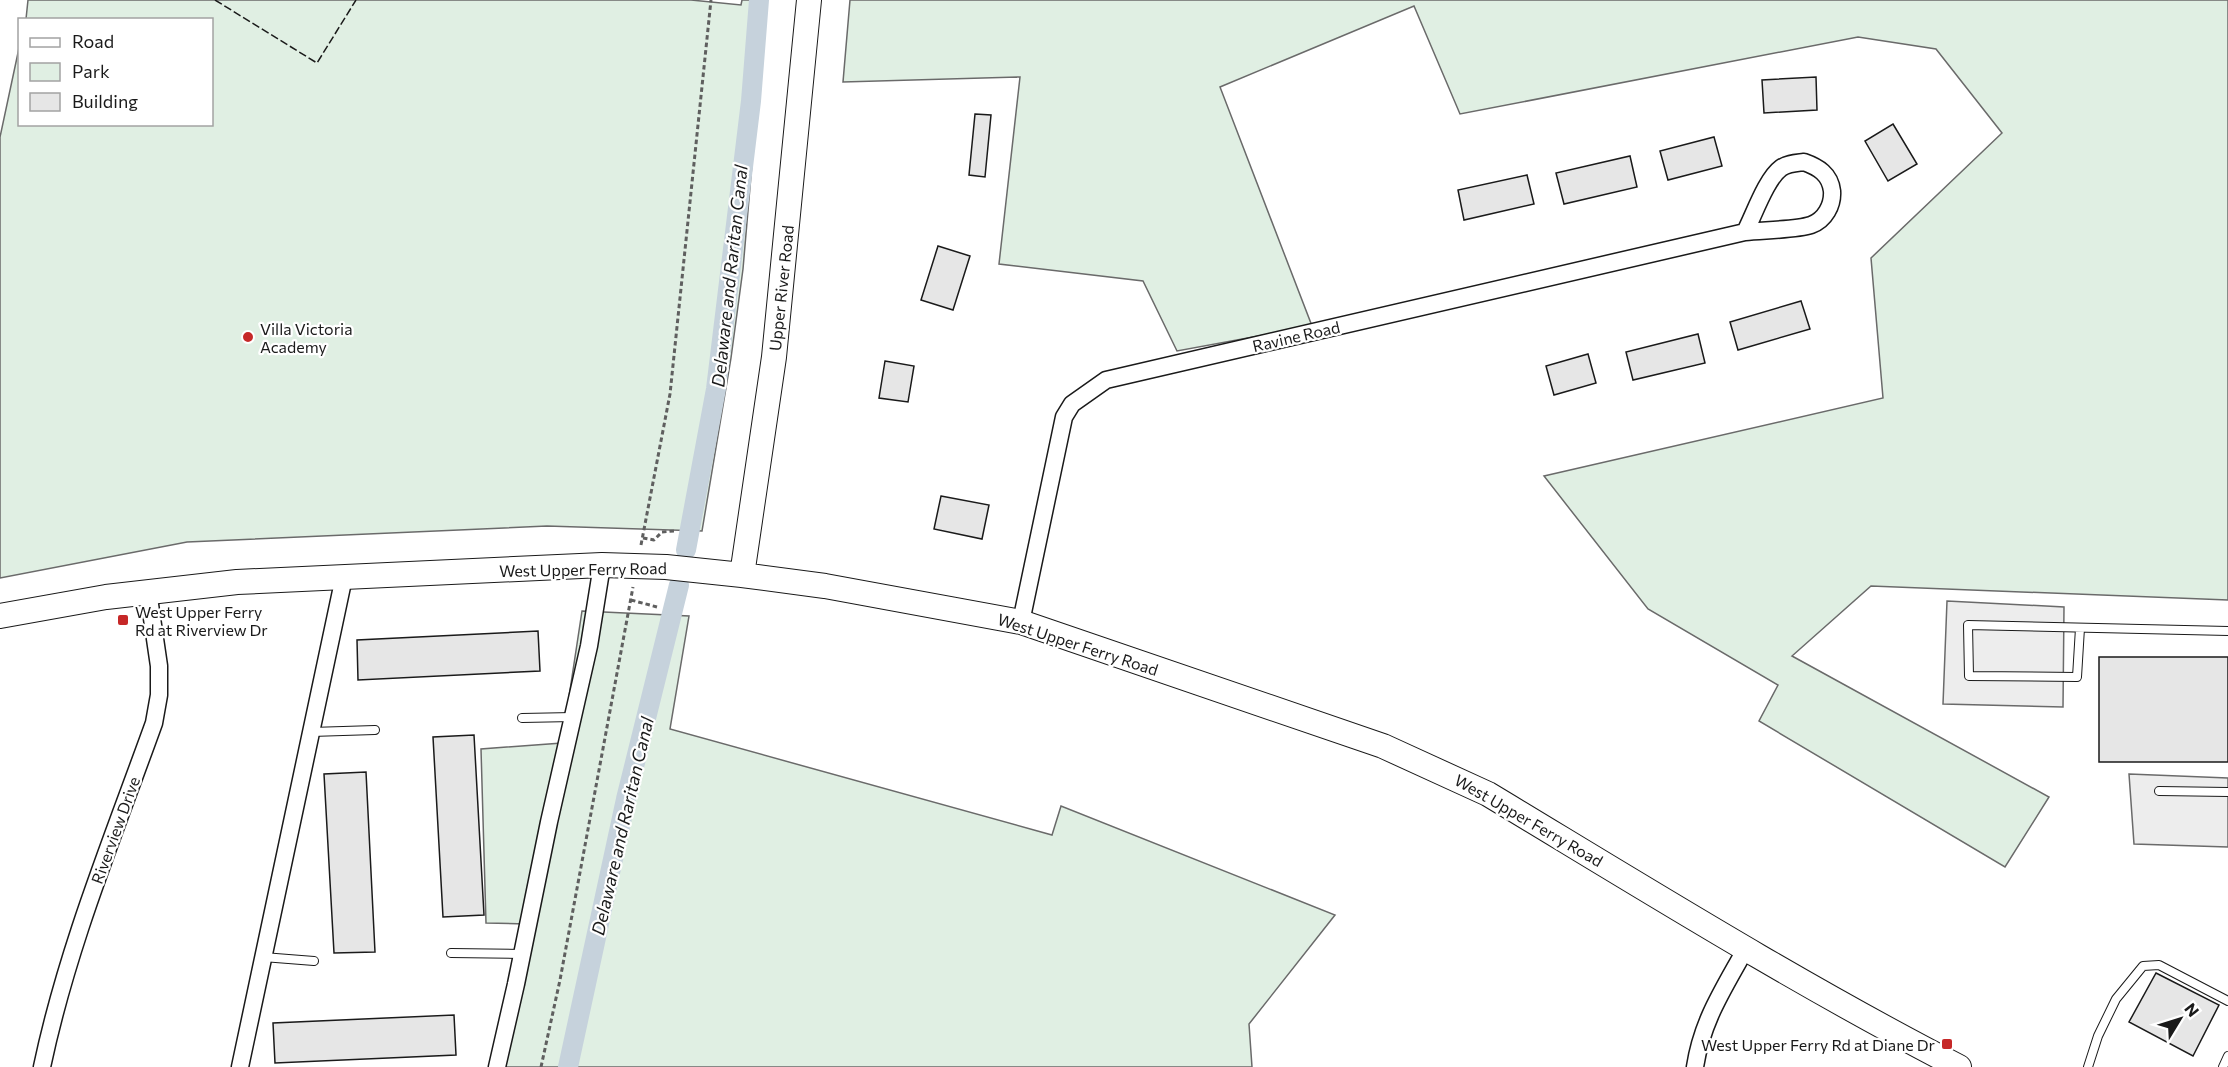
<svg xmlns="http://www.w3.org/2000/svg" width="2228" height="1067" font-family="Commissioner,sans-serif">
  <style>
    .green { fill: #e0efe3; stroke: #6a6a6a; stroke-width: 1.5 }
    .parking { fill: #ededed; stroke: #6a6a6a; stroke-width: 1.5 }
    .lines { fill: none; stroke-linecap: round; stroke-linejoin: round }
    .canal { stroke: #c6d2dc; stroke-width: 20 }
    .building { fill: #e6e6e6; stroke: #1a1a1a; stroke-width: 1.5 }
    .lane-casing { stroke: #1a1a1a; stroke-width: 10 }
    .street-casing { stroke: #1a1a1a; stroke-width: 19 }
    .secondary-casing { stroke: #1a1a1a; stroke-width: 26 }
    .path { stroke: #5f5f5f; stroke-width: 3; stroke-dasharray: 4.5 3; stroke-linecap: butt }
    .lane { stroke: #fff; stroke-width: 8 }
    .street { stroke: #fff; stroke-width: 16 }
    .secondary { stroke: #fff; stroke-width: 24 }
    .fence { stroke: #1a1a1a; stroke-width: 1.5; stroke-dasharray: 8 3; stroke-linecap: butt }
    .poi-dot { fill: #c62828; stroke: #fff; stroke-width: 2 }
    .labels { text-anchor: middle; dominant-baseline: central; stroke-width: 4.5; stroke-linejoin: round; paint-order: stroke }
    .street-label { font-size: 16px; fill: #1a1a1a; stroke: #fff }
    .poi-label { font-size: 16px; fill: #1a1a1a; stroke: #fff; text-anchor: start }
    .water-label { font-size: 18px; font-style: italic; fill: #1a1a1a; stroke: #fff }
  </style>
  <rect width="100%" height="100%" fill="#fff"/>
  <path class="green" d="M28,0H691L741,5L742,0H766L743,269L731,358L702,531L547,526L187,542L0,578V137L19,48L20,124H212V20L26,19Z
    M850,0H2228V600L1871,586L1792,656L2049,797L2005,867L1759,721L1778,685L1648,609L1544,476L1883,398L1871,258L2002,133L1936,49L1858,37L1460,114L1414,6L1220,87L1312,326L1177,351L1143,281L999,264L1020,77L843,82Z
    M582,611L689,616L670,729L1052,835L1061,806L1335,915L1249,1024L1252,1067H493L526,924L486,923L481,749L562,743Z"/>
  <path class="parking" d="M1947,601L2064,607L2063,707L1943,704Z
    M2129,774L2228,778V847L2134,844Z"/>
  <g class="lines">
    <path class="canal" d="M686,550L716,389L751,101L759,0
      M568,1067L626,799L679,585"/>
  </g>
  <path class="building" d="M1816,77L1817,110L1764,113L1762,80Z
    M975,114L991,115L985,177L969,175Z
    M1893,124L1917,164L1888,181L1865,141Z
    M1714,137L1722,166L1668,180L1660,151Z
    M1630,156L1637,187L1564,204L1556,173Z
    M1527,175L1534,204L1464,220L1458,190Z
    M938,246L970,256L953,310L921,300Z
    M1801,301L1810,329L1738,350L1730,322Z
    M1698,334L1705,363L1633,380L1626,352Z
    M1588,354L1596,383L1554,395L1546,366Z
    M885,361L914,366L908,402L879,398Z
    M941,496L989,505L982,539L934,529Z
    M538,631L540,671L358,680L357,640Z
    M2099,657H2228V762H2099Z
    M474,735L484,915L443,917L433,737Z
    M366,772L375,952L334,953L324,774Z
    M2156,973L2219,1005L2193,1056L2129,1022Z
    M454,1015L456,1055L275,1063L273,1023Z"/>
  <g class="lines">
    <defs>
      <path id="lane" d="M2080,628L2077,677L1969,676L1968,625L2228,631
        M522,718L573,717
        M311,732L375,730
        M2159,791L2228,792
        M451,953L522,954
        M263,957L314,961
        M2088,1067L2098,1036L2116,999L2143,966L2159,965L2228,1001
        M2223,1067L2228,1056"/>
      <path id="street" d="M1804,162C1818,167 1830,174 1832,191C1833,205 1825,220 1811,225C1796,230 1762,230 1745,232C1754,215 1766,179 1781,168C1788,163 1796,163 1804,162Z
        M1021,622L1064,417L1072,404L1106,380L1745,232
        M42,1067C67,948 113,837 154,723L159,695V666L148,591
        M240,1067L344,577
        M497,1067L516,984L549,822L589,646L602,565
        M1695,1067C1702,1021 1723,990 1745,950"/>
      <path id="secondary" d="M742,575L774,357L809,0
        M0,616L106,597L237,582L602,565L666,567L742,575L825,586L1021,622L1383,746L1488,794C1644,888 1798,984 1959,1067"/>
    </defs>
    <use href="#lane" class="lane-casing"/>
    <use href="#street" class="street-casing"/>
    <use href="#secondary" class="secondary-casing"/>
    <path class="path" d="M643,538L654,540L662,532L674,531
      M641,545L670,394L711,0
      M631,600L657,607
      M541,1067L560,980L633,587"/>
    <use href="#lane" class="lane"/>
    <use href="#street" class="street"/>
    <use href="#secondary" class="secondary"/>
    <path class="fence" d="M215,0L317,63L356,0"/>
  </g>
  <g class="poi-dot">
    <circle cx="248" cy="337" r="6"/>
    <rect x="117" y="614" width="12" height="12" rx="3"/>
    <rect x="1941" y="1038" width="12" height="12" rx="3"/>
  </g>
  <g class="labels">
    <g class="street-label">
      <text transform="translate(781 288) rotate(-84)">Upper River Road</text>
      <text transform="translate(1296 336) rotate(-13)">Ravine Road</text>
      <text transform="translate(583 569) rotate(-1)">West Upper Ferry Road</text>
      <text transform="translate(1078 644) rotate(18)">West Upper Ferry Road</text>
      <text transform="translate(1529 820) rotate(30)">West Upper Ferry Road</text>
      <text transform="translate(115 830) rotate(-70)">Riverview Drive</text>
    </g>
    <g class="poi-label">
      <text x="260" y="328">Villa Victoria<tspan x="260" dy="18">Academy</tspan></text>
      <text x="135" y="611">West Upper Ferry<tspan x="135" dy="18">Rd at Riverview Dr</tspan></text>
      <text x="1935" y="1044" text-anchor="end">West Upper Ferry Rd at Diane Dr</text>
    </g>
    <g class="water-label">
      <text transform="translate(729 276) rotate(-84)">Delaware and Raritan Canal</text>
      <text transform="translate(622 826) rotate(-77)">Delaware and Raritan Canal</text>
    </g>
  </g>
  <rect x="18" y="18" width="195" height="108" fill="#ffffff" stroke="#a3a3a3" stroke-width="1.5"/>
  <rect x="30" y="38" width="30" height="9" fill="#ffffff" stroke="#a3a3a3" stroke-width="1.5"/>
  <text x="72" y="48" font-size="18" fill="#1a1a1a">Road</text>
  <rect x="30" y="63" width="30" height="18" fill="#e0efe3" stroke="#a3a3a3" stroke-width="1.5"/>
  <text x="72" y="78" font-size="18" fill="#1a1a1a">Park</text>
  <rect x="30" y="93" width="30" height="18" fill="#e6e6e6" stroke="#a3a3a3" stroke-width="1.5"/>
  <text x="72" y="108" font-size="18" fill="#1a1a1a">Building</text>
  <g transform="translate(2180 1019) rotate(52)" stroke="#ffffff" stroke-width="4.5" paint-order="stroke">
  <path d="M0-4.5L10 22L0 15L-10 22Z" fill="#1a1a1a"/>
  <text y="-9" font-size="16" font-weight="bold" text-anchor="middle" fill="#1a1a1a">N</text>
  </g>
</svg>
